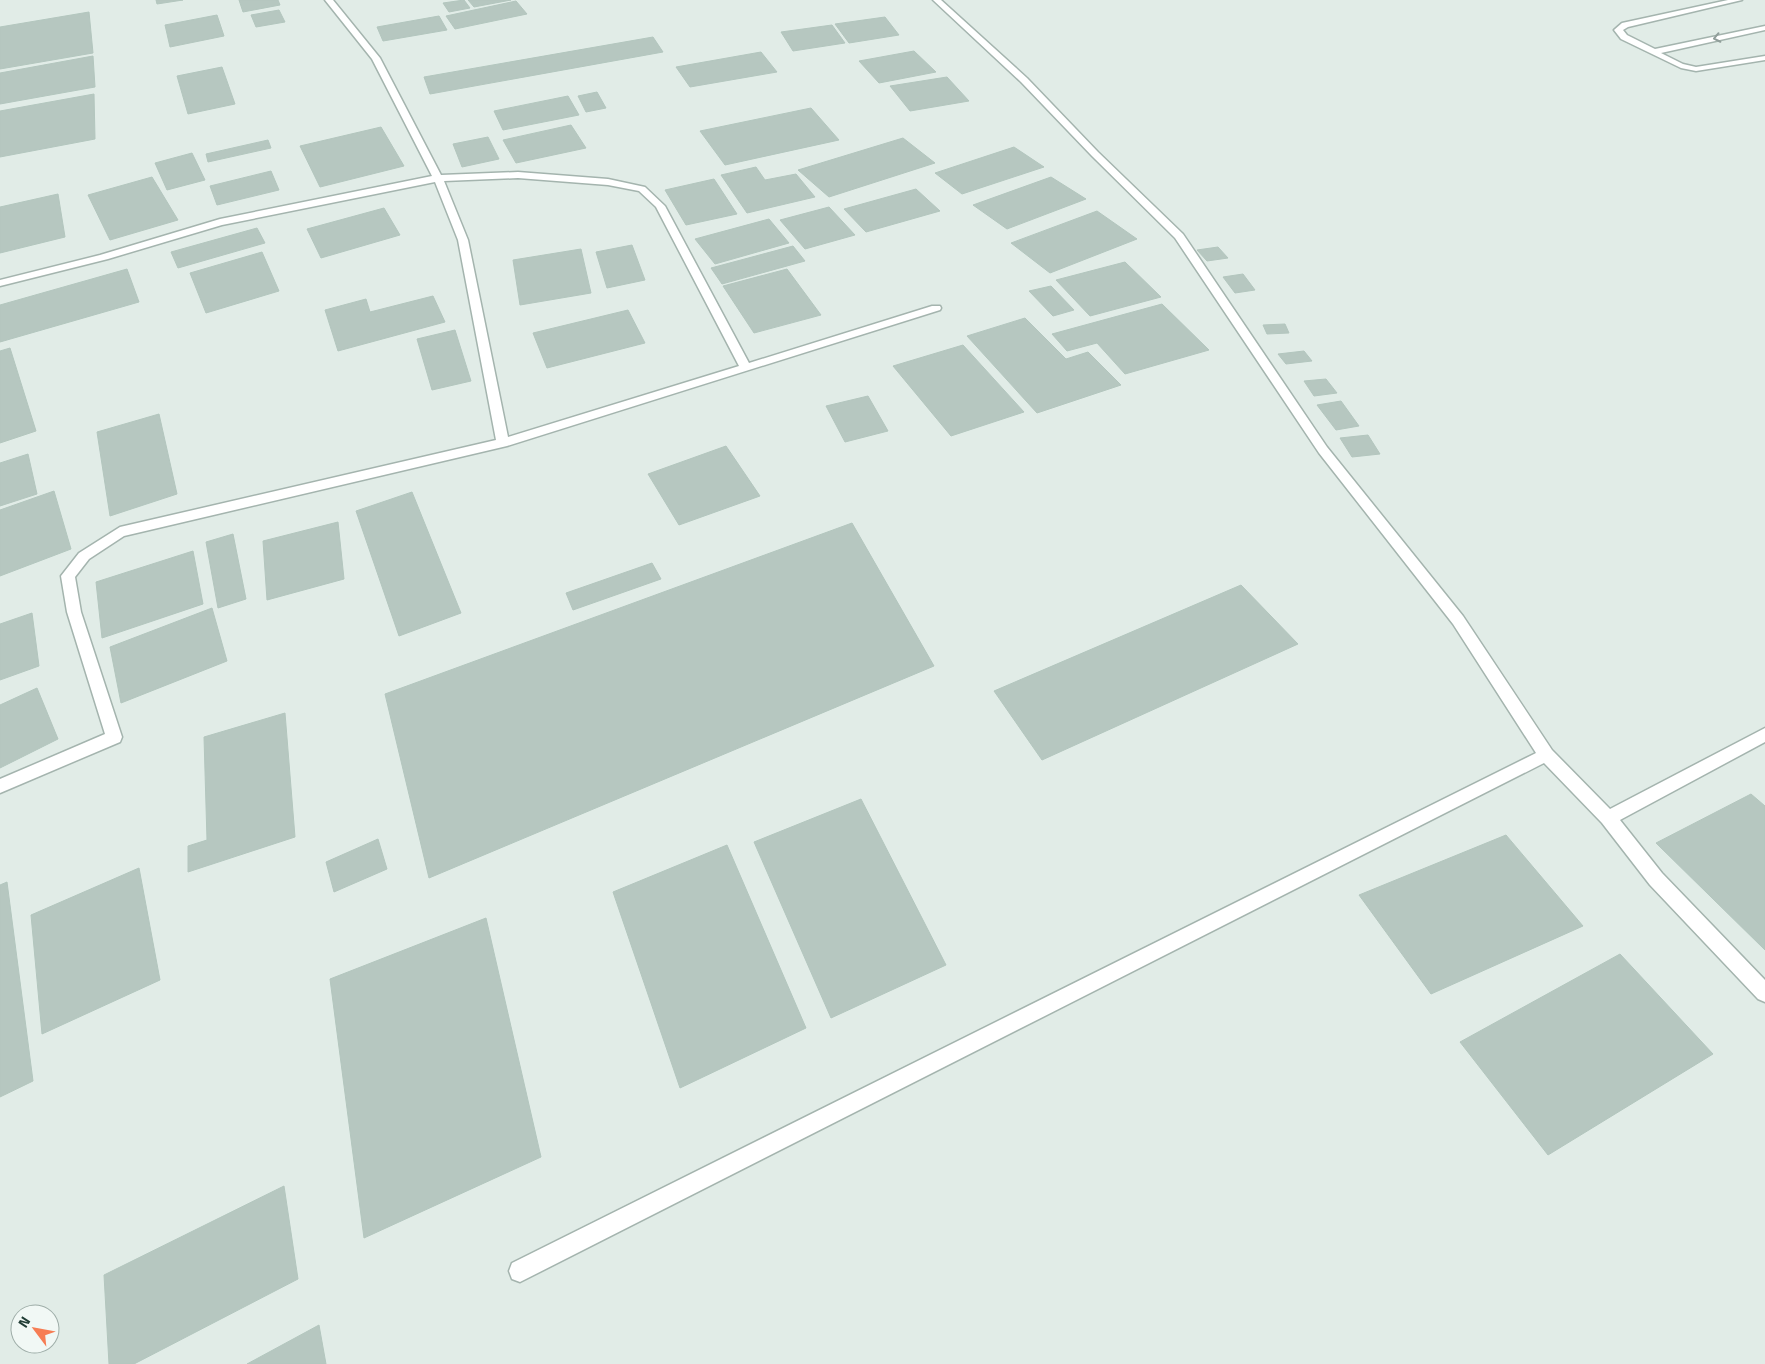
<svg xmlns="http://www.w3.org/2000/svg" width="1765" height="1364" font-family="'Titillium Web',sans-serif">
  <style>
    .building { fill: #b6c7c0; stroke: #b3c6be }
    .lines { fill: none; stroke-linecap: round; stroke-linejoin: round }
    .service-casing { stroke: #a4b4ae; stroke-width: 3 }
    .minor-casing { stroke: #a4b4ae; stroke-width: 3 }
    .service { fill: #fff; fill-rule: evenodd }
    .minor { fill: #fff; fill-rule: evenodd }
    .oneway { stroke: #909e9a }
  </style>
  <rect width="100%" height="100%" fill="#e1ece7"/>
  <path class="building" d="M156,0H183L157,4Z
    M239,0H278L280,5L243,12Z
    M464,0L470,8L449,12L443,3Z
    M468,0H511L474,7Z
    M516,1L527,14L455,29L446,16Z
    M279,10L285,22L256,27L251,15Z
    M89,12L93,53L0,69V27Z
    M217,15L224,36L170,47L165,25Z
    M439,16L447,30L383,41L377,27Z
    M885,17L899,35L849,43L835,24Z
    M832,25L845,43L793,51L781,32Z
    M653,37L663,52L430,94L424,77Z
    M914,51L936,72L879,83L859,61Z
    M761,52L777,72L690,87L676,67Z
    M93,56L95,87L0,104V73Z
    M222,67L235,104L188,114L177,76Z
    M947,77L969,101L910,111L890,86Z
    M597,92L606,108L586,112L578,96Z
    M94,94L95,139L0,157V111Z
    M568,96L579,115L503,130L494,111Z
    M811,108L839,140L725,165L700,131Z
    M571,125L586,148L516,163L503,140Z
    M381,127L404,166L320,187L300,146Z
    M488,137L499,159L462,167L453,144Z
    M903,138L935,163L829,197L798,170Z
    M268,140L271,148L208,162L206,154Z
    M1014,147L1044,167L962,194L935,173Z
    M192,153L205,180L167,190L155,163Z
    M756,167L765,180L796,174L815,197L747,213L721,175Z
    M271,171L279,190L217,205L210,186Z
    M152,177L178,220L110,240L88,195Z
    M1051,177L1086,199L1007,229L973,205Z
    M714,179L737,214L686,225L665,190Z
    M916,189L940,211L866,232L844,209Z
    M58,194L65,237L0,253V207Z
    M829,207L855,235L805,249L780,220Z
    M384,208L400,235L321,258L307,229Z
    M1097,211L1137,239L1050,273L1011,243Z
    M769,219L789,243L715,264L695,239Z
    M257,228L265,243L178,268L171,252Z
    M632,245L645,280L607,288L596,252Z
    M793,246L805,261L722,284L711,268Z
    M1218,247L1228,258L1207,261L1197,250Z
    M581,249L591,293L520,305L513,260Z
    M262,252L279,291L206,313L190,273Z
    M1125,262L1161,297L1090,316L1056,280Z
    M127,269L139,302L0,342V305Z
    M787,269L821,315L754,333L723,286Z
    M1243,274L1255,290L1235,293L1223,277Z
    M1051,286L1074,310L1053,316L1029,291Z
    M433,296L445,322L338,351L325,310L366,299L370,312Z
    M1162,304L1209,350L1125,374L1097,343L1067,351L1052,334Z
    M628,310L645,343L547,368L533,333Z
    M1025,318L1066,359L1088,352L1121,385L1037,413L967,336Z
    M1285,324L1289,333L1267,334L1263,325Z
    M455,330L471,381L432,390L417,339Z
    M963,345L1024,412L951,436L893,366Z
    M10,348L36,431L0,443V351Z
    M1304,351L1312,361L1286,364L1278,354Z
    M1326,379L1337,393L1314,396L1304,381Z
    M868,396L888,431L845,442L826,406Z
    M1341,401L1359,426L1336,430L1317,405Z
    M159,414L177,494L110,516L97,432Z
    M1368,435L1380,454L1352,457L1340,438Z
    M726,446L760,496L679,525L648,474Z
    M28,454L37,494L0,506V463Z
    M54,491L71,549L0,576V510Z
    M412,492L461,613L399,636L356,511Z
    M338,522L344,579L267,600L263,541Z
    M852,523L934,666L429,878L385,694Z
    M233,534L246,599L218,608L206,542Z
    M193,551L203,604L102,638L96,582Z
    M652,563L661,579L573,610L566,593Z
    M1241,585L1298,644L1042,760L994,691Z
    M212,608L227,661L121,703L110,647Z
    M32,613L39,666L0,680V624Z
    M37,688L58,739L0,768V705Z
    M285,713L295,837L188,872V846L207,840L204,737Z
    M1751,794L1765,806V950L1656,843Z
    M861,799L946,965L831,1018L754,842Z
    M1506,835L1583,926L1431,994L1359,895Z
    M378,839L387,869L334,892L326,862Z
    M727,845L806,1028L680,1088L613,892Z
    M139,868L160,980L42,1034L31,915Z
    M7,882L33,1081L0,1097V885Z
    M486,918L541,1157L364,1238L330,979Z
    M1620,954L1713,1054L1548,1155L1460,1042Z
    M284,1186L298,1279L134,1364H109L104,1275Z
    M319,1325L326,1364H247Z"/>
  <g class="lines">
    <defs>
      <path id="service" d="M1728,0H1742L1628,27L1623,30L1627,35L1655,49L1765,26V30L1661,53L1683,64L1696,67L1765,56V60L1696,71L1681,68L1621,39L1614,30L1622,23Z"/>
      <path id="minor" d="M325,0H333L380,58L441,175L518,172L608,179L645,187L665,206L749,363L932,306H940L941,308L940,310L507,446L124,536L89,559L75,577L81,612L122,737L120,742L0,793V779L105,734L67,612L61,576L79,553L120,527L496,440L458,240L435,182L222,225L108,259L0,286V280L100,255L220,219L432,176L372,59ZM518,178L608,185L639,191L656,207L739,366L508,437L468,240L444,181Z
        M933,0H941L1027,78L1098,152L1183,234L1327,447L1463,616L1552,750L1610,809L1765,728V742L1620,820L1662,873L1765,980V1002L1758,999L1650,885L1602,823L1544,763L520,1282L512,1279L509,1271L512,1263L1536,753L1453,624L1319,453L1175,238L1092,156L1021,82Z"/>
    </defs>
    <use href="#service" class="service-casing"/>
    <use href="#minor" class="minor-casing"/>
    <use href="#service" class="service"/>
    <use href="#minor" class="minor"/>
  </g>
  <defs><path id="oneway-chevron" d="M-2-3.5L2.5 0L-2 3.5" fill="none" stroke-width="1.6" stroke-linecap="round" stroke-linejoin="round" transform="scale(1.25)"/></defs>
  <use class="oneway" href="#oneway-chevron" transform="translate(1717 38) rotate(168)"/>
  <g transform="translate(35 1329) rotate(302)"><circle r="24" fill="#f1f8f5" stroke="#9eada8"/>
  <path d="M0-4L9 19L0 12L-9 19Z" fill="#f67d54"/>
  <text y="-8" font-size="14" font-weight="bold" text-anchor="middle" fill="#213d35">N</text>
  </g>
</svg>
